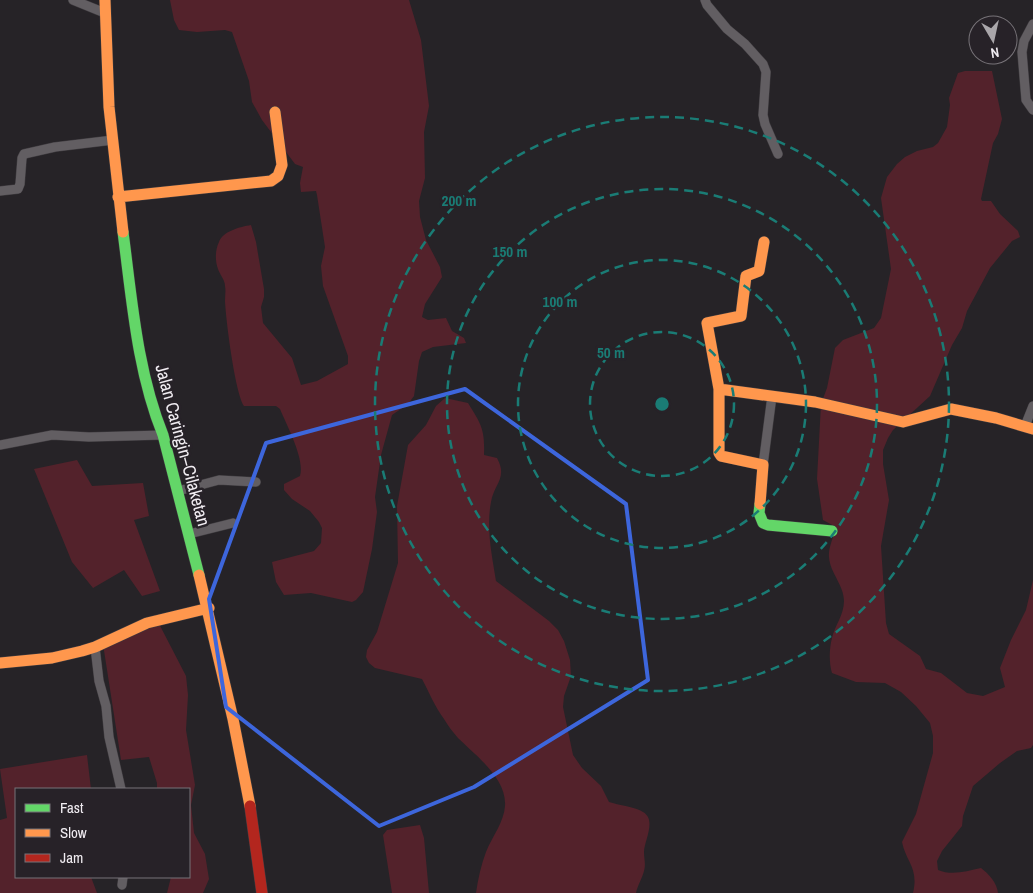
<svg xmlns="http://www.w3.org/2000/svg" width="1033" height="893" font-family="'Archivo Narrow',sans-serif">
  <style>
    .green { fill: #53222b }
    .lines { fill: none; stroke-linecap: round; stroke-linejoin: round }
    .street-casing { stroke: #403d41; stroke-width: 10 }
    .fast-casing { stroke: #403d41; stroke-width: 12 }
    .slow-casing { stroke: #403d41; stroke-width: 12 }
    .jam-casing { stroke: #403d41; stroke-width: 12 }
    .street { stroke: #625e62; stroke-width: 9 }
    .fast { stroke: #63d668; stroke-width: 11 }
    .slow { stroke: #ff974d; stroke-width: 11 }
    .jam { stroke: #b3261e; stroke-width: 11 }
    .marked { fill: none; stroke: #3d66dc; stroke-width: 4; stroke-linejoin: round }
    .ring { fill: none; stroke: #1a7c75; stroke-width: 2.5; stroke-dasharray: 9 6 }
    .labels { text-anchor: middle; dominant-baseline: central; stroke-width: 5; stroke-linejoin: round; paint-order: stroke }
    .street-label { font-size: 18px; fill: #f0ecf1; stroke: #272228 }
    .centre { fill: #1a7c75; stroke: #272228; stroke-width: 2.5 }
    .ring-label { font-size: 15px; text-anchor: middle; font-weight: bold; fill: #1a7c75; stroke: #272228; stroke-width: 5; stroke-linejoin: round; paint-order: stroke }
  </style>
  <rect width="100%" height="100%" fill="#262327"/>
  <path class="green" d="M170,0H409L421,40L429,106L424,132L425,178L419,201L420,217L426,240L440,267L442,277L425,304L422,317L428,320L446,318L452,331L464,338L466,343L433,347L422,352L419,361L414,396L408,404L392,415L381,455L375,497L377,512L372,549L363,592L356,600L352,602L311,593L284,595L276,582L272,562L314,551L321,543L322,528L319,522L310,511L292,499L284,490V484L300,476C305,459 287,426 280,409L276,406H244C235,392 226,321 225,301C225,296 226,291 225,286C225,280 220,275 218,269C215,261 215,250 219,242C223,231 240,227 251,225L256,242L264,289V297L261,307L263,323L292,358L301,385L317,381L348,364V356L323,286L321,266L325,247L317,195L316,191L301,192L300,183L303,167L295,164L262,120L252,102L249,81L232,32L225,30L197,32L179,30L174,20Z
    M965,71H992L1002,119L998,134L993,143L981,199L982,201H991L1000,214L1018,231L1020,237L1012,241L990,268L967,311L962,328L952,345L930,396L893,430L888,438L883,450V464L889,500L881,546L886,623L889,634L920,656L926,669L941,673L967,693L983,696L1005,687L1000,668L1011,640L1026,610L1033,580V745L1031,748L1017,751L1000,763L973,786L963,816L962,826L942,851L937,861L938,870C952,876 967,871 981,868C989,874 997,883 998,893H913C919,868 906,862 902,842L916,814L933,753V736L930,723L916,706L901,692L885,683L856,682L832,673C829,663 829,649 832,638C835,625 844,615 844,601C844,585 830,573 829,557C828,548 834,536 836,527L823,520L817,479L821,404L827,388L835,348L843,340L874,328L881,318L891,269L881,198L887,177L897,164L905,157L917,151L933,147L938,143L947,127L950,105L949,98L958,73Z
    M445,398L468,403C481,424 485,429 484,455L497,458C508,478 494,484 491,502C486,528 492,556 496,581L549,621L558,630L564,641L570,660L571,676L564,696L563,707L573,755L582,768L601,786L609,802C618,805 636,807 643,812C657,820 644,841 644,852C644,859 646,864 644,871C642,879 638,884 636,893H476C478,879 481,865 486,852C492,837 504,822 505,806C507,778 475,755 458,738C453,732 448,726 444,719C435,707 429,692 422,679L375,668L369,663L366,657L367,650L377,632L398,563L397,506L408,445L426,425L436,406Z
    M77,460L92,486L143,483L149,516L134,520L160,591L142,596L124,570L93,588L72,562L34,469Z
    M155,616L186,676L188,695L186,730L195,785L191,805L194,833L205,854L209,879L203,893H167L171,877H189V789H157V783L149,757L121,760L103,644Z
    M87,755L91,789H16V877H91L97,893H0V820L7,818L0,769Z
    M420,825L424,838L429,893H392L383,835L387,830Z"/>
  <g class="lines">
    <defs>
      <path id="street" d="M73,0L105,13
        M705,0L707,5L727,29L745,44L763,64L766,72L763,115L765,124L778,154
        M1033,24L1024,41L1022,52L1026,100L1033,110
        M0,191L18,189L20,184L22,158L24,154L55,147L113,140
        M1025,426L1033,406
        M0,445L52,435L89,437L163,435
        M763,465L772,396
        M178,491L219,480L256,482
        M189,534L233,523
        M95,647L99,681L106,706L109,737L121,789
        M122,885L123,877"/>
      <path id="fast" d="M123,232C132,300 137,371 163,435L199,575
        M760,504L759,513L763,523L768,525L832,531"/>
      <path id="slow" d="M105,0L109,107L123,232
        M118,197L271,181L278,176L282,165L275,112
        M719,389L815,402L903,422L951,409L996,418L1033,429
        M760,504L763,465L721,456L719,453V389L707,323L741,316L746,276L759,271L764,242
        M199,575L233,719L250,806
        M0,663L52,658L82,651L95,647L147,623L209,608"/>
      <path id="jam" d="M250,806L262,893"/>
    </defs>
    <use href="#street" class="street-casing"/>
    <use href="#fast" class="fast-casing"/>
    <use href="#slow" class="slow-casing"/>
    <use href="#jam" class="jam-casing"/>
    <use href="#street" class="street"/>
    <use href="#fast" class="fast"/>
    <use href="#slow" class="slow"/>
    <use href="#jam" class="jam"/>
  </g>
  <path class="marked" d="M465,389L626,504L648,680L474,787L379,826L226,707L209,599L266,443Z"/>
  <g class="ring">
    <circle cx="662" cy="404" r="72"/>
    <circle cx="662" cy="404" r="144"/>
    <circle cx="662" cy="404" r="215"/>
    <circle cx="662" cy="404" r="287"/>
  </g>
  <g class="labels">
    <g class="street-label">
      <text transform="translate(183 445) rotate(75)">Jalan Caringin–Cilaketan</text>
    </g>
  </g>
  <circle cx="662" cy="404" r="8" class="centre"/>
  <g class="ring-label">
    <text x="459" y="206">200 m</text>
    <text x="510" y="257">150 m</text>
    <text x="560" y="307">100 m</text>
    <text x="611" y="358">50 m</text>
  </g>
  <rect x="15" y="788" width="175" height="90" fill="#272228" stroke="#777378"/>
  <rect x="25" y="804" width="25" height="8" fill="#63d668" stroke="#777378"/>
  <text x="60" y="813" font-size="15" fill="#f0ecf1">Fast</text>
  <rect x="25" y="829" width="25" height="8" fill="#ff974d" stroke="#777378"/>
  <text x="60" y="838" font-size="15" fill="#f0ecf1">Slow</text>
  <rect x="25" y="854" width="25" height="8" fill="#b3261e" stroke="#777378"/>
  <text x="60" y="863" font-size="15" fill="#f0ecf1">Jam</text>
  <g transform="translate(993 40) rotate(171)"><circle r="24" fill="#272228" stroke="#777378"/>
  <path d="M0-4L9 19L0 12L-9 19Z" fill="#a9a6aa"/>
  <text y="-8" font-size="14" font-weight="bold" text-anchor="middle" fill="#f0ecf1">N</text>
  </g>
</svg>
